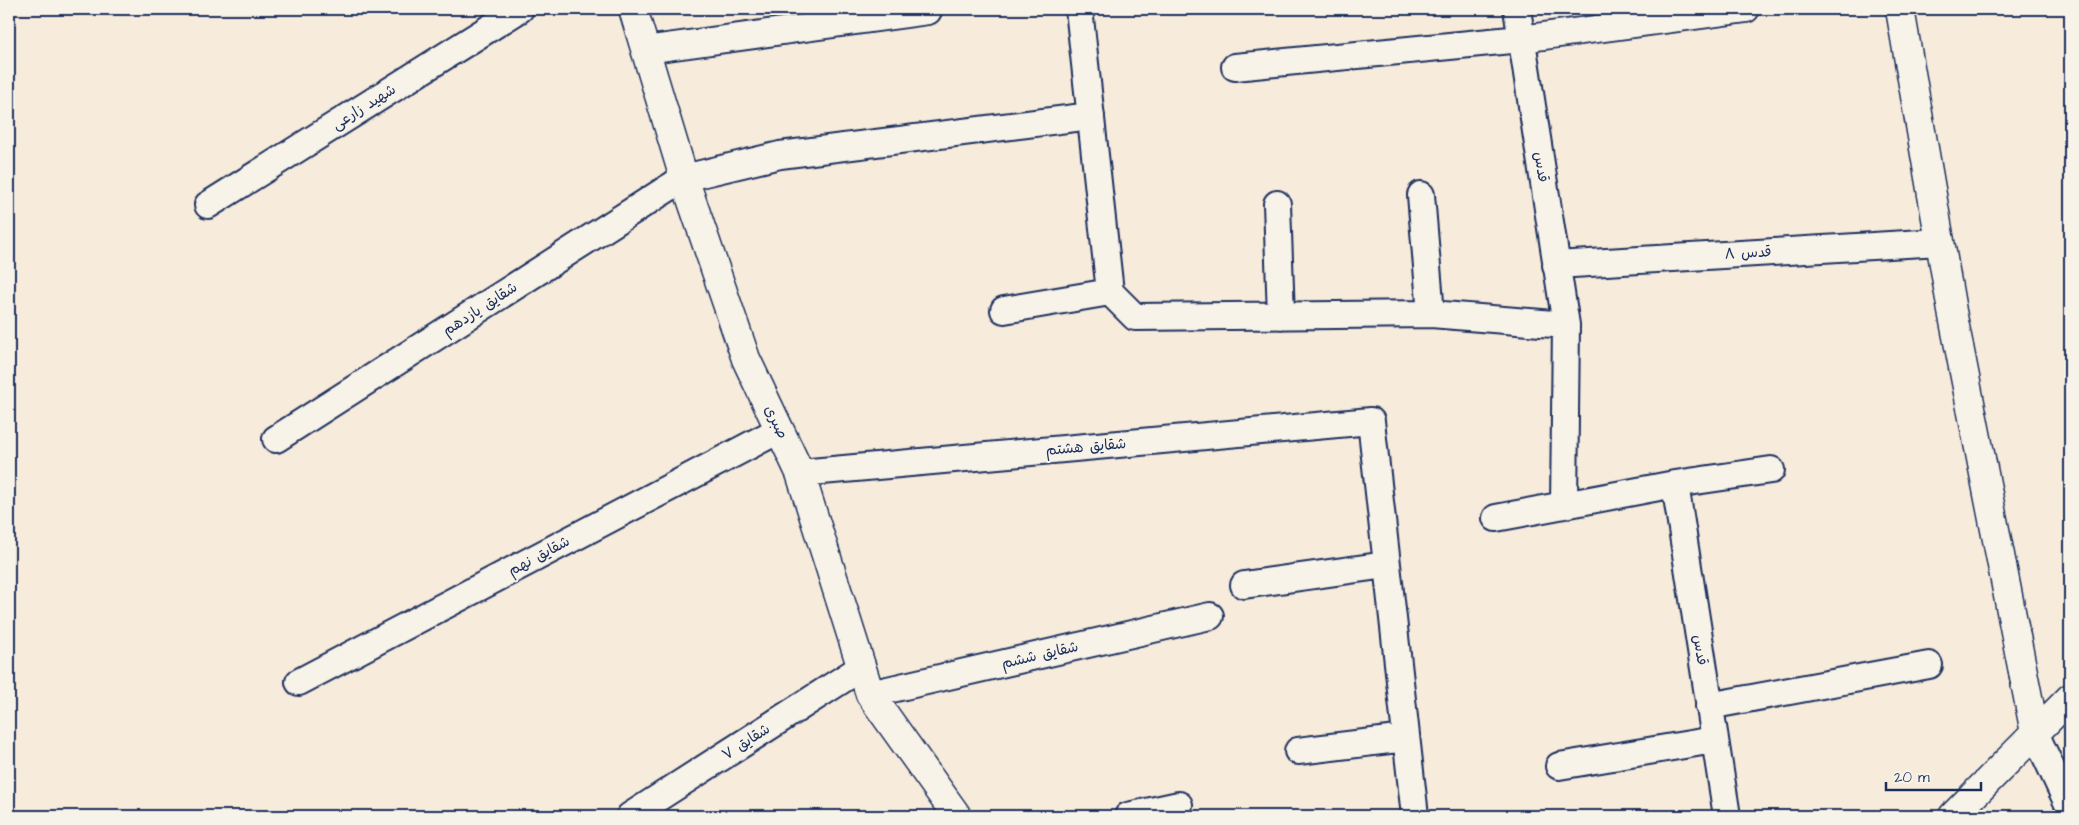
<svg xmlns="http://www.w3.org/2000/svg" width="2079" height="825" font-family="'Architects Daughter','Playpen Sans Arabic',sans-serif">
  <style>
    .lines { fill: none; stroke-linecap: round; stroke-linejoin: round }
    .street-casing { stroke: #1b2f5e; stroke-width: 30 }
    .secondary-casing { stroke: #1b2f5e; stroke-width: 31 }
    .street { stroke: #f7f3e8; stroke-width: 26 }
    .secondary { stroke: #f7f3e8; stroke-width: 28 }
    .labels { text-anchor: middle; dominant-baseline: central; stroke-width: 4; stroke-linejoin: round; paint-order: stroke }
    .street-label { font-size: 15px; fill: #1b2f5e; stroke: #f7f3e8 }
  </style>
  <rect width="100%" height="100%" fill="#f7ebdb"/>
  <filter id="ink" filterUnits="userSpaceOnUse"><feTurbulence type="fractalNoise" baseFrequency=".02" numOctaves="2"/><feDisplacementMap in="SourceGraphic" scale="10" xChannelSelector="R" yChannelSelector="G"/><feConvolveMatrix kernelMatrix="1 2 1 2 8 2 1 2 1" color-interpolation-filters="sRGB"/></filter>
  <g filter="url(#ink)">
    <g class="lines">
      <defs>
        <path id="street" d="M1079,9L1110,292L1135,317L1431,314L1566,325
          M1517,9L1566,325L1564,505
          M645,50L928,11
          M1235,67L1521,39L1746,9
          M1421,195L1431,314
          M1277,204L1281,316
          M208,205L520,9
          M1556,265L1940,242
          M1004,310L1110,292
          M276,439L684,178L780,155L1091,116
          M800,473L1371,421L1415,816
          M1675,484L1727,816
          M1496,518L1675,484L1771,470
          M1244,585L1386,565
          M299,682L779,430
          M870,694L1210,616
          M1709,706L1929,665
          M2035,733L2070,808
          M1298,751L1406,738
          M1559,766L1714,740
          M630,816L862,667
          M1128,816L1179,805"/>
        <path id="secondary" d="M633,9L684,178L746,359L800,473L870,694L957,816
          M1900,9L1952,311L2035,733
          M1953,816L2070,698"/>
      </defs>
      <use href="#street" class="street-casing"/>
      <use href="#secondary" class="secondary-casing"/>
      <use href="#street" class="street"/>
      <use href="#secondary" class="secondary"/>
    </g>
  </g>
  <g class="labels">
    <g class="street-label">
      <text transform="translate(364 107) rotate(-32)">شهید زارعی</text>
      <text transform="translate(1541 167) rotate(81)">قدس</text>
      <text transform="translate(1748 253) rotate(-3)">قدس ۸</text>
      <text transform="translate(480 309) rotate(-33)">شقایق یازدهم</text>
      <text transform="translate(776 422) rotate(64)">صبری</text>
      <text transform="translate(1086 447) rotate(-5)">شقایق هشتم</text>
      <text transform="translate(539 556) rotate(-28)">شقایق نهم</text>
      <text transform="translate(1700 650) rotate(81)">قدس</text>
      <text transform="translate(1040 655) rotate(-13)">شقایق ششم</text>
      <text transform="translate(746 742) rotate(-33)">شقایق ۷</text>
    </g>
  </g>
  <rect width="2079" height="825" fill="none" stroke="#f7f3e8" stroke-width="30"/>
  <rect x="15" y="15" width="2049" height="795" fill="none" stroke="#1b2f5e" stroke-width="2" filter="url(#ink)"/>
  <path d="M1886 782v8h95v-8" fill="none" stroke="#1b2f5e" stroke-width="2.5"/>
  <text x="1894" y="782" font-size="15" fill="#1b2f5e" stroke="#f7f3e8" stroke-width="4" paint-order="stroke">20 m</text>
</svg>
